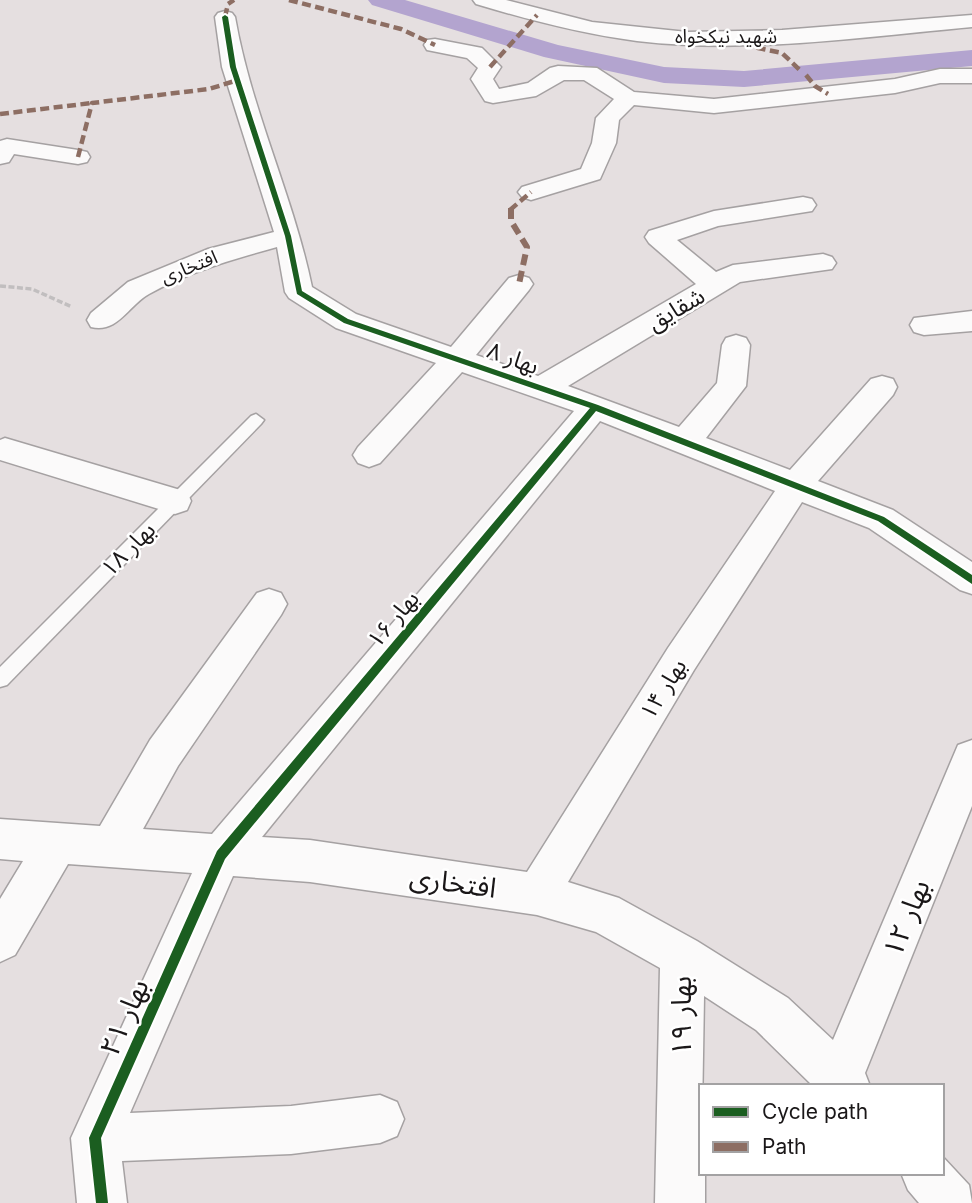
<svg xmlns="http://www.w3.org/2000/svg" width="972" height="1203" font-family="Inter,'Noto Sans Arabic',sans-serif">
  <style>
    .lines { fill: none; stroke-linecap: round; stroke-linejoin: round }
    .canal { fill: #b3a4cf; fill-rule: evenodd }
    .service-casing { stroke: #a5a1a2; stroke-width: 3 }
    .minor-casing { stroke: #a5a1a2; stroke-width: 3 }
    .path { stroke: #c1bebf; stroke-width: 3.5; stroke-dasharray: 6 2.5; stroke-linecap: butt }
    .service { fill: #fbfafa; fill-rule: evenodd }
    .minor { fill: #fbfafa; fill-rule: evenodd }
    .quiet-far1 { stroke: #8d6e63; stroke-width: 4.5; stroke-dasharray: 9 4.5; stroke-linecap: butt }
    .quiet { stroke: #8d6e63; stroke-width: 6; stroke-dasharray: 11 6; stroke-linecap: butt }
    .cycleway-casing { stroke: #fff; stroke-width: 4 }
    .cycleway { fill: #1b5e20; fill-rule: evenodd }
    .labels { text-anchor: middle; dominant-baseline: central; stroke-width: 5; stroke-linejoin: round; paint-order: stroke }
    .far-street-label { font-size: 19px; fill: #1a1718; stroke: #fff }
    .street-label { font-size: 23px; fill: #1a1718; stroke: #fff }
    .near-street-label { font-size: 28px; fill: #1a1718; stroke: #fff }
  </style>
  <rect width="100%" height="100%" fill="#e5dfe0"/>
  <g class="lines">
    <path class="canal" d="M368,0H405L558,45L664,67L744,71L972,50V66L744,87L664,83L544,57L372,5Z"/>
    <defs>
      <path id="service" d="M256,414L264,420L261,424L7,685L0,687V667L251,416Z"/>
      <path id="minor" d="M473,0H506L592,22L687,32L782,30L972,15V27C862,37 748,54 637,41C582,34 529,20 476,4Z
        M225,11L232,13L235,17C251,110 293,195 312,287L356,314L451,347L509,278L519,275L529,278L533,284L529,290L476,355L538,376L696,284L649,243L645,237L649,231L714,211L803,197L812,199L816,205L812,211L718,226L677,240L716,272L733,265L823,254L832,257L836,263L832,269L740,282L568,386L679,427L717,383L722,345L726,338L736,335L746,338L750,345L746,386L706,438L790,470L871,379L882,376L893,379L897,387L893,395L818,481L893,510L972,562V594L960,590L869,528L802,502L694,670L568,882L619,898L697,941L788,998L833,1040L958,745L972,740V806L865,1073L870,1086H813L756,1030L704,996L701,1173H705V1203H655L660,968L596,932L537,915L310,882L233,876L130,1113L291,1106L380,1095L397,1102L404,1119L397,1136L380,1143L291,1154L122,1161L127,1203H77L71,1138L192,873L68,864L15,955L0,962V899L23,861L0,859V819L100,826L150,740L257,593L269,589L281,593L287,604L281,615L178,766L143,829L212,834L574,411L462,372L380,463L369,467L358,463L353,455L358,447L436,363L336,328L289,298L285,292L277,247C234,259 188,272 149,294C129,305 117,334 91,327L87,320L91,313L128,282L208,249L274,232L222,67L215,17L218,13ZM600,421L775,491L668,648L527,872L310,840L262,837Z
        M435,39L482,48L501,67L493,79L499,89L528,83L550,68L558,66L597,68L634,92L714,99L895,79L940,69H972V83H940L895,93L714,113L634,105L619,120L616,143L600,179L531,200L522,197L518,192L522,187L581,169L592,143L596,118L614,99L584,80H564L536,96L493,103L485,101L471,79L478,68L467,58L427,50L424,45L427,40Z
        M7,139L78,150L87,152L90,157L87,162L78,164L14,154L9,162L0,164V141Z
        M972,311V331L924,335L914,332L910,325L914,318Z
        M5,438L187,492L191,501L187,510L175,514L0,460V440Z
        M942,1156L969,1185L972,1203H919L908,1190L901,1173H942Z"/>
    </defs>
    <use href="#service" class="service-casing"/>
    <use href="#minor" class="minor-casing"/>
    <path class="path" d="M0,286L32,289L72,307"/>
    <use href="#service" class="service"/>
    <use href="#minor" class="minor"/>
    <path class="quiet-far1" d="M289,0L401,29L435,45
      M225,17L228,4L234,0
      M747,38L758,48L782,53L802,72
      M490,67L537,15
      M806,75L815,86L828,94
      M0,114L92,103
      M78,157L92,103L209,89L238,80
      M510,210L531,192"/>
    <path class="quiet" d="M511,208V221L527,247L519,284"/>
    <defs>
      <path id="cycleway" d="M225,15L228,17L236,67L291,236L302,291L348,319L598,405L884,517L972,575V584L878,521L596,411L225,859L101,1138L108,1203H96L89,1138L217,851L590,408L344,323L297,294L285,236L230,67L222,17Z"/>
    </defs>
    <use href="#cycleway" class="cycleway-casing"/>
    <use href="#cycleway" class="cycleway"/>
  </g>
  <g class="labels">
    <g class="far-street-label">
      <text x="726" y="36">شهید نیکخواه</text>
      <text transform="translate(189 267) rotate(-22)">افتخاری</text>
    </g>
    <g class="street-label">
      <text transform="translate(676 309) rotate(-30)">شقایق</text>
      <text transform="translate(513 358) rotate(20)">بهار ۸</text>
      <text transform="translate(128 549) rotate(-45)">بهار ۱۸</text>
      <text transform="translate(393 619) rotate(-50)">بهار ۱۶</text>
      <text transform="translate(663 689) rotate(-58)">بهار ۱۴</text>
    </g>
    <g class="near-street-label">
      <text transform="translate(453 882) rotate(8)">افتخاری</text>
      <text transform="translate(906 918) rotate(-68)">بهار ۱۲</text>
      <text transform="translate(681 1016) rotate(-90)">بهار ۱۹</text>
      <text transform="translate(124 1017) rotate(-66)">بهار ۲۱</text>
    </g>
  </g>
  <rect x="699" y="1084" width="245" height="91" fill="#ffffff" stroke="#a3a2a3" stroke-width="2"/>
  <rect x="713" y="1107" width="35" height="10" fill="#1b5e20" stroke="#a3a2a3" stroke-width="2"/>
  <text x="762" y="1119" font-size="21" fill="#1a1718">Cycle path</text>
  <rect x="713" y="1142" width="35" height="10" fill="#8d6e63" stroke="#a3a2a3" stroke-width="2"/>
  <text x="762" y="1154" font-size="21" fill="#1a1718">Path</text>
</svg>
